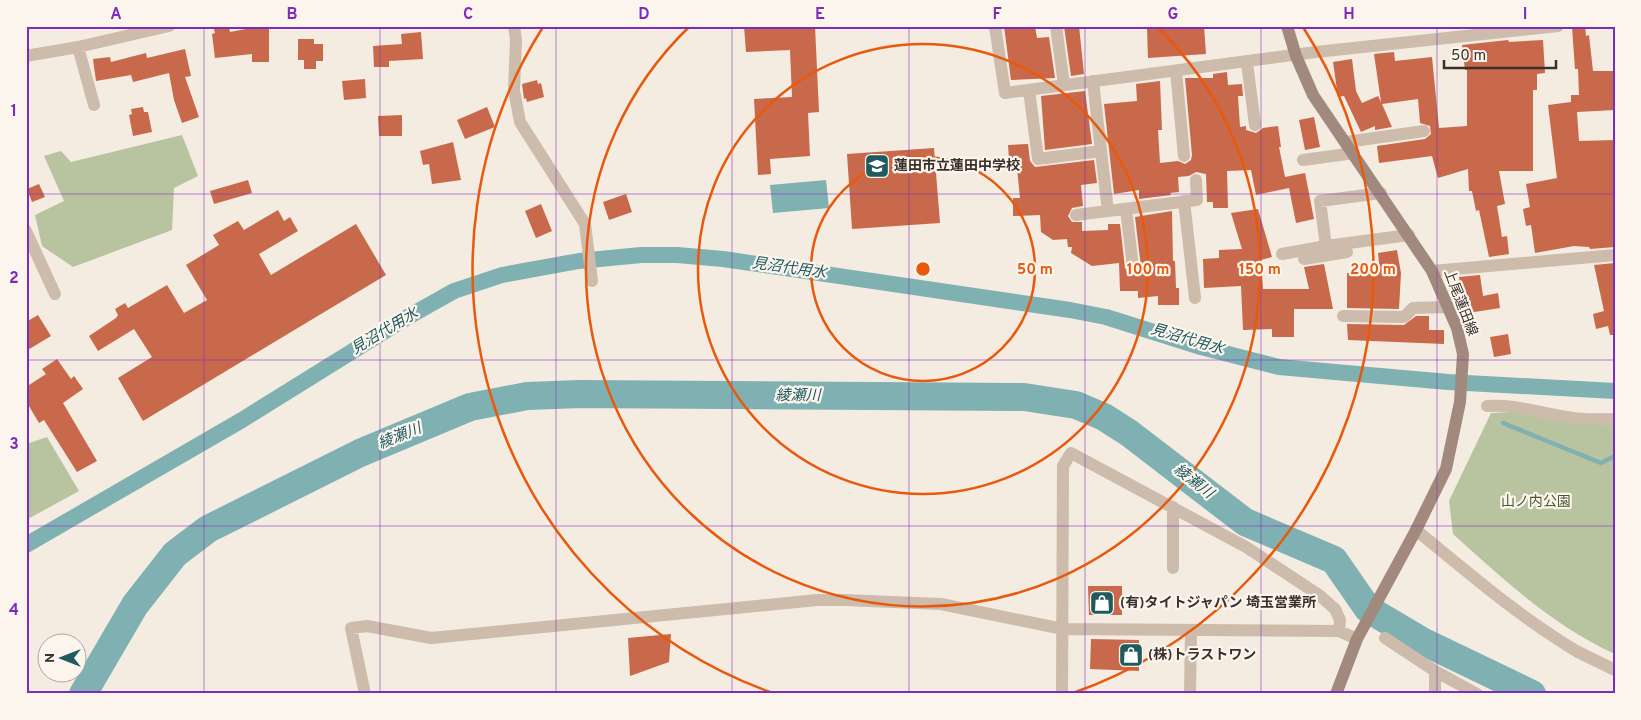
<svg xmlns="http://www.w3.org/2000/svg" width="1641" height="720" font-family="Overpass,'Noto Sans JP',sans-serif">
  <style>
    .green { fill: #b8c4a0 }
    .water { fill: #7fb0b2 }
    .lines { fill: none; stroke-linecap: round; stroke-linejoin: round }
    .stream { stroke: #7fb0b2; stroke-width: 4.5 }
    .canal { stroke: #7fb0b2; stroke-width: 16 }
    .river { stroke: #7fb0b2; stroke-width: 28 }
    .building { fill: #c8694b }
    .minor { stroke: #cdbbac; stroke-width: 12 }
    .tertiary { stroke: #cdbbac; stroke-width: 12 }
    .secondary { stroke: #a18a7d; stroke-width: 12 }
    .grid { fill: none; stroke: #7b2cbf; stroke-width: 1; stroke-opacity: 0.55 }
    .ring { fill: none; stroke: #e8590c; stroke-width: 2.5 }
    .labels { text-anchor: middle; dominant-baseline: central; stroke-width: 4.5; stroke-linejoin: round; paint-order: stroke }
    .poi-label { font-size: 14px; font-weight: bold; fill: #3b302b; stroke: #fbf5ee; text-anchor: start }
    .street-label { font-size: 14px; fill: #3b302b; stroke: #fbf5ee }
    .park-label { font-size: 14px; fill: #4a5a2e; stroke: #fbf5ee }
    .water-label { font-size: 15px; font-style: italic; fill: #1f5a5e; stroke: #fbf5ee }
    .centre { fill: #e8590c; stroke: #fbf5ee; stroke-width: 2.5 }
    .ring-label { font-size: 15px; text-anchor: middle; font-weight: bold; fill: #e8590c; stroke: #fbf5ee; stroke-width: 4.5; stroke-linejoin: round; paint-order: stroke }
    .neatline { fill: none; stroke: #7b2cbf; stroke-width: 2 }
    .grid-label { font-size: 16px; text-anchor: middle; font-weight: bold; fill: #7b2cbf }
  </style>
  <rect width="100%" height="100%" fill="#f4ebe1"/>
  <path class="green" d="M182,135L198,176L174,188L172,230L73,267L42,246L35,215L64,201L44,156L61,151L71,162Z
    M1512,412L1615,424V654C1553,626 1503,579 1453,534L1449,501L1491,413Z
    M47,437L79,491L26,520V444Z"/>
  <path class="water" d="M826,180L829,208L773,213L770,185Z"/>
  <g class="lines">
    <path class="stream" d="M1503,423L1601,463L1615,456"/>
    <path class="canal" d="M26,545L242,420L406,318L454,291L502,275L579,261L641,255H677L723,259L1070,310L1106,317L1201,347L1279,367L1448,382L1615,391"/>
    <path class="river" d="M83,694L135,605L175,554L208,529L360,453L470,407L527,396L580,394L1024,397L1076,405L1104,417L1129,433L1245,522L1334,560L1368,609L1422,641L1532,694"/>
  </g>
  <path class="building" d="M213,26H229L230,32L246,29H269V62H252V54L215,58L212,34L215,33Z
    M744,26H815L819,112L808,113L810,156L770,159L771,174L758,175L754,99L792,97L790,50L746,52Z
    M1004,26H1035L1037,38L1049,37L1055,78L1011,80Z
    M1064,26H1079L1084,74L1071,76Z
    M1176,26H1204L1206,54L1148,58L1147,29H1177Z
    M1585,26L1586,36L1589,35L1593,71H1615V110L1577,112L1579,141L1615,140V247L1590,249L1589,247L1574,246L1535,253L1531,225L1526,226L1523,209L1530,207L1526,184L1557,178L1548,105L1571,102V95H1579L1578,69H1575L1572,27Z
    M421,32L423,59L389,61V67H374L373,46L402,44L401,34Z
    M298,39H314V44H323V61H316V69H304V60H298Z
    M1508,40L1509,42L1543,40L1545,73L1537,74V90H1533V171H1499L1505,204L1497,206L1502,237L1507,236L1509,254L1489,257L1479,210L1476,211L1472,191H1469L1468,169L1438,178L1432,156L1379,163L1377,146L1425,139L1431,134L1430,126L1420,123L1418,99L1382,104L1392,127L1375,130V126L1361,132L1344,96L1338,97L1333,62L1352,59L1356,91L1362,103L1378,96L1381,102L1374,54L1394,52L1395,61L1432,57L1439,128L1467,126V70H1465L1462,45Z
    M185,49L191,76L185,77L199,117L182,123L174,100L169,73L133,82L131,75L96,81L93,59L110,57L111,62L146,53L147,58Z
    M1227,72L1228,85L1242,84L1243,96H1238L1240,127L1246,126V130L1256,133L1263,128L1278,126L1281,147H1279L1285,177L1305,173L1314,219L1296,223L1289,188L1256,195L1251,170L1227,171L1228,208H1213V202H1207L1206,174L1196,172L1189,176L1178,177L1179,192L1170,193L1171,195L1139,199V190L1114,194L1104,104L1137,101L1136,84L1160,81L1162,130H1158L1160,163L1178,161L1185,164L1191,160L1192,155L1185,78H1213V74Z
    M365,79L366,98L344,100L342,81Z
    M537,80L538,84L541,83L544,97L527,102L526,98L524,99L522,84Z
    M1085,91L1092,144L1045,150L1041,96Z
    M143,107L144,112H148L152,132L133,136L129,115L132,114L131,109Z
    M487,107L495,127L465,139L457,120Z
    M402,115V136H379L378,116Z
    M1314,117L1320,147L1305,150L1299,120Z
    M453,142L461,180L432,184L429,164L423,165L420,151Z
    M1028,144L1030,161L1035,167L1094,160L1097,183L1081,185L1083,206L1072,208L1068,216L1072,222H1082V231L1108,230V224H1120L1125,268L1129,274H1137L1141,267L1135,217L1172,211L1173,261H1175L1176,288H1179V305H1158V296L1138,298V291H1120L1119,263L1092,266L1071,253L1072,247H1068L1067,239L1053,240L1041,232L1040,215L1013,216V198H1020L1016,159H1009L1008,145Z
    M934,148L940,223L852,229L847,154Z
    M248,180L252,193L214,204L210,191Z
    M39,184L45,197L32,202L27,189Z
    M626,194L632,212L609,220L603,202Z
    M541,204L552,231L536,238L525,211Z
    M1258,209L1272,257L1261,260L1263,289H1309L1304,267L1324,264L1333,309H1294V337H1272V329L1243,330L1241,286L1204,288L1203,259L1219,258V250L1242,249L1231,213Z
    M278,210L284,221L290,217L298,231L259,254L271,275L356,224L386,275L143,421L118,378L152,357L134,329L98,351L89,336L116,318L118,315L115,309L125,303L128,308L167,285L184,313L207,300L186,265L219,245L213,235L238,221L244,230Z
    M1397,250L1401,273L1399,309L1347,308V273L1380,272L1378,253Z
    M1615,263V335H1610L1608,326L1596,329L1593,314L1604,311L1594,265Z
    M1480,275L1483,296L1498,293L1500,308L1468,313L1464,293H1461L1459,277Z
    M38,315L51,336L26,351V322Z
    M1416,316H1429V330H1444V344L1348,340L1347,324L1404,325Z
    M1508,334L1511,354L1494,357L1490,337Z
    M57,359L71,379L74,376L83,389L63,403L97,461L77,472L44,420L39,423L26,401V387L46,374L42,369Z
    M1088,586H1122V615H1089Z
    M671,634L669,662L630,676L628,638Z
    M1091,639L1139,640V671L1090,669Z"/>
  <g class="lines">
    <path class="minor" d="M514,26L516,40L514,90L520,122L585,224L592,281
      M995,26L1005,93L1316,52L1558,26
      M1056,26L1064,85
      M78,47L94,105
      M26,56L78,47L169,26
      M1247,63L1255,125
      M1176,71L1184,156
      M1029,90L1038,159L1101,151L1093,81
      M1346,142L1424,131
      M1101,151L1108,211L1197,200L1196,180
      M1303,160L1354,153
      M1381,193L1320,201L1326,246L1409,235
      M1184,201L1195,298
      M1126,209L1133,267
      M1076,215L1108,211
      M26,231L55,294
      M1282,254L1326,246
      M1304,259L1347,252
      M1432,271L1615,255
      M1343,316L1404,317L1413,308L1448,307
      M1487,406C1511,404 1533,411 1556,415C1575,419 1595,420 1615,419
      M1173,568V507
      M1385,638L1435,671L1477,694
      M1578,652L1615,670
      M365,694L351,628L367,626L431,638L817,600H844L941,604L1063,629L1339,631L1357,639
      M1062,694L1063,466L1071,453L1246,547L1319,595L1335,609L1340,620L1339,631
      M1190,694L1191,631
      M1435,694V671"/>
    <path class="tertiary" d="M1416,530C1469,573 1519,617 1578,652"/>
    <path class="secondary" d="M1287,26L1296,56L1313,95L1432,271L1457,328L1463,354L1460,402L1446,469L1416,530L1357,639L1336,694"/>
  </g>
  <path class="grid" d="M204,26V694M380,26V694M556,26V694M732,26V694M909,26V694M1085,26V694M1261,26V694M1437,26V694M26,194H1615M26,360H1615M26,526H1615"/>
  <g class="ring">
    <circle cx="923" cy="269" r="112"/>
    <circle cx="923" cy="269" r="225"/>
    <path d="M1157 27A337 337 0 1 1 689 27"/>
    <path d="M773 693A450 450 0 0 1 543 27M1303 27A450 450 0 0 1 1073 693"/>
  </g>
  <defs>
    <symbol id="school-square" viewBox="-11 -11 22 22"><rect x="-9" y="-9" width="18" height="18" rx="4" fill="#1f5a5e" stroke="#fbf5ee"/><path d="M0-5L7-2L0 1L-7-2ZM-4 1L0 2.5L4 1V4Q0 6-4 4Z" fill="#fff"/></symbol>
    <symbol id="shop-square" viewBox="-11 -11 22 22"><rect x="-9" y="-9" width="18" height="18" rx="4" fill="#1f5a5e" stroke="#fbf5ee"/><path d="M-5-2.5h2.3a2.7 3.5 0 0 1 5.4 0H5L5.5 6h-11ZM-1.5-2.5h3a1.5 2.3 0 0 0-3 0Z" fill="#fff"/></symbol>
  </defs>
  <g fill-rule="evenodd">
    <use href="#school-square" x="863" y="152" width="28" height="28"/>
    <use href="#shop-square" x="1088" y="589" width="28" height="28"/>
    <use href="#shop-square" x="1117" y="641" width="28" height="28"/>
  </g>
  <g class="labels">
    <g class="poi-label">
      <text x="894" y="166">蓮田市立蓮田中学校</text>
      <text x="1120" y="603">(有)タイトジャパン 埼玉営業所</text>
      <text x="1148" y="655">(株)トラストワン</text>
    </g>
    <g class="street-label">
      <text transform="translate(1460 303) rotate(69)">上尾蓮田線</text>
    </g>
    <g class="park-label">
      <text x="1536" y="502">山ノ内公園</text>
    </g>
    <g class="water-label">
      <text transform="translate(789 269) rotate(8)">見沼代用水</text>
      <text transform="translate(385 332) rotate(-31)">見沼代用水</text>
      <text transform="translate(1187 340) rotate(16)">見沼代用水</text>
      <text x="798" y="396">綾瀬川</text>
      <text transform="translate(400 437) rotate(-22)">綾瀬川</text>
      <text transform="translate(1193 482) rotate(38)">綾瀬川</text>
    </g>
  </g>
  <circle cx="923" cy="269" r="8" class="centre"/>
  <g class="ring-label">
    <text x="1035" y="274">50 m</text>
    <text x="1148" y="274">100 m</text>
    <text x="1260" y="274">150 m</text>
    <text x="1373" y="274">200 m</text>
  </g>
  <rect width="1641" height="720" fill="none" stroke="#fbf5ee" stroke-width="55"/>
  <g transform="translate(62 658) rotate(270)"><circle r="24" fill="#fbf5ee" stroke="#aea6a0"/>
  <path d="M0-4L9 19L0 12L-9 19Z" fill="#1f5a5e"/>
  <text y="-8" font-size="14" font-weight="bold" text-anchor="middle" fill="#3b302b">N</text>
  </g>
  <path d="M1444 60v8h112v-8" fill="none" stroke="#3b302b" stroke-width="2.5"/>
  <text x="1451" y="60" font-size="15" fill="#3b302b" stroke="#fbf5ee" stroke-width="4" paint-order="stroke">50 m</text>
  <rect x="28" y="28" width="1586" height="664" class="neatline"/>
  <g class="grid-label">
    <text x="116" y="19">A</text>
    <text x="292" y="19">B</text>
    <text x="468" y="19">C</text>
    <text x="644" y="19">D</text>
    <text x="820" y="19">E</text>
    <text x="997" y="19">F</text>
    <text x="1173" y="19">G</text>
    <text x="1349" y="19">H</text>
    <text x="1525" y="19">I</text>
    <text x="14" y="116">1</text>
    <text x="14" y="283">2</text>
    <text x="14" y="449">3</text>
    <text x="14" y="615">4</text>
  </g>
</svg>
